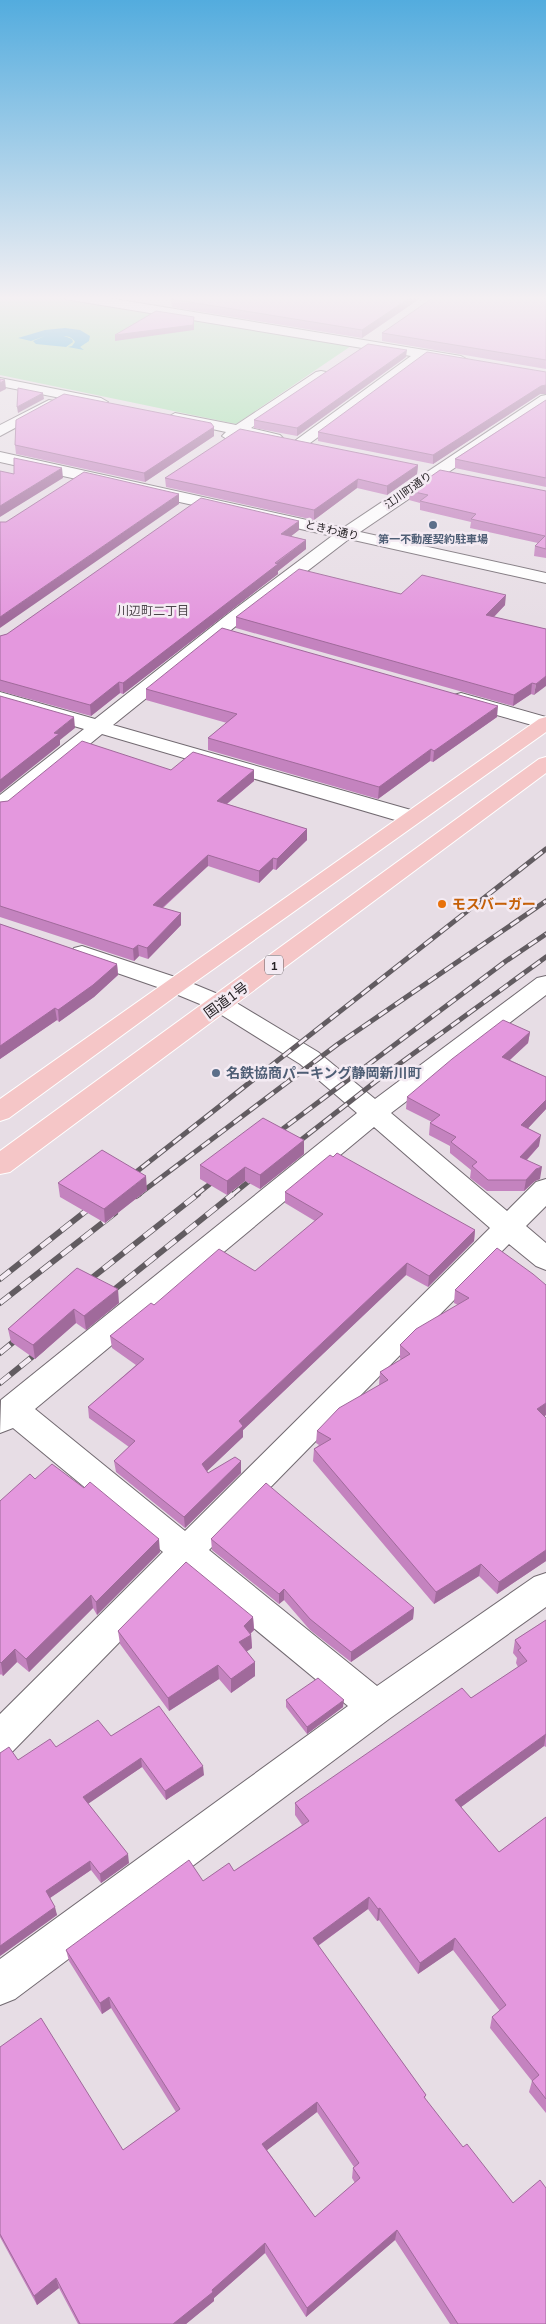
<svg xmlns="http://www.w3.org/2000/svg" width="546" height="2324" font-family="Mulish,'Noto Sans JP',sans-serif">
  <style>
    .green { fill: #99e1a4 }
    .water { fill: #13a0d0 }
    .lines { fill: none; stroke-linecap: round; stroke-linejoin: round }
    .minor-casing { stroke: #726a71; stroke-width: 2 }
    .highway-casing { stroke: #fff; stroke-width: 2 }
    .minor { fill: #fff; fill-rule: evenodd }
    .highway { fill: #f5c6c7; fill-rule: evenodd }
    .rail-far1-casing { stroke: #625c61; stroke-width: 5 }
    .rail-casing { stroke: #625c61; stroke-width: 6 }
    .rail-far1 { stroke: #f4ebf3; stroke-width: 3; stroke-dasharray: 10; stroke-linecap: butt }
    .rail { stroke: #f4ebf3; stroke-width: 4.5; stroke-dasharray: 13; stroke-linecap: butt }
    .wall { fill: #c483bf; fill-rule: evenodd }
    .shaded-wall { fill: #a06a9b }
    .building { fill: #e498de; stroke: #a06a9b; fill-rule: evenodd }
    .service-dot { fill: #5c6f8a; stroke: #f4ebf3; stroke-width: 2 }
    .food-dot { fill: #e8710a; stroke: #f4ebf3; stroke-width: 2 }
    .labels { text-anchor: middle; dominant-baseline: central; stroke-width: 5; stroke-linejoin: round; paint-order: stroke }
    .far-street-label { font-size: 11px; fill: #252124; stroke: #f4ebf3 }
    .far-service-label { font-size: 11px; font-weight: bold; fill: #4e5e75; stroke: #f4ebf3 }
    .far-neighbourhood-label { font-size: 12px; fill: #4d464c; stroke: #f4ebf3 }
    .shield { fill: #f4ebf3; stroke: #635e62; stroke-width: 1 }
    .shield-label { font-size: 12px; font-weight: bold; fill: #252124 }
    .food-label { font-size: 14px; font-weight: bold; fill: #c56008; stroke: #f4ebf3; text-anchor: start }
    .street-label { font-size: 14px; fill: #252124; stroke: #f4ebf3 }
    .service-label { font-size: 14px; font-weight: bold; fill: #4e5e75; stroke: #f4ebf3; text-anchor: start }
  </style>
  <rect width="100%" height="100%" fill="#e7dde5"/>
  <path class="green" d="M0,295H47L351,346L236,424L0,375Z"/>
  <path class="water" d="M65,328L80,330L90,336L89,341L80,347L84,350L68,347L72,346L75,342C73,338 68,336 64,336L72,339L73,342L66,347L36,344L33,341L45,336L31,341L18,338L45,330Z"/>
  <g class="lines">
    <defs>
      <path id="minor" d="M59,295H90L461,356L468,360L461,364L426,358L306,446H296L293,443L296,440L411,356L65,299Z
        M321,371L326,372L328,375L326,378L251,428L280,435L283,438L280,441L275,443L241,435L230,441L222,436L226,432L170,420L168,417L175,413L236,425L316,372Z
        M0,378L101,398L108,402L101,406L0,386Z
        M546,395V406L360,532L546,573V583L349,539L241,622L113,725L418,812L421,817L418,822L410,824L402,822L102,734L8,811L0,812V795L84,729L0,704V692L95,719L228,614L332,536L0,462V452L343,528L541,396Z
        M49,400L54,401L56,404L54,407L0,436V425Z
        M461,693L546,717V729L454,703L451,699L454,695Z
        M82,946L184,980L230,999L318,1052L375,1099L537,978L546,976V995L391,1113L507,1211L536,1182L546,1179V1206L526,1226L546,1243V1270L536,1266L509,1244L209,1550L377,1686L534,1577L546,1573V1607L389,1719L15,1999L0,2005V1959L348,1706L187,1573L13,1751L0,1756V1714L163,1552L13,1428L0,1433L1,1400L357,1113L300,1064L212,1009L166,990L74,958L70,953L74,948ZM374,1127L490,1228L185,1531L35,1409Z"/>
      <path id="highway" d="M546,717V732L184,990L9,1118L0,1121V1099L539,719Z
        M546,757V773L10,1172L0,1174V1151L539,759Z"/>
    </defs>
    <use href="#minor" class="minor-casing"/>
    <use href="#highway" class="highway-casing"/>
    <use href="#minor" class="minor"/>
    <use href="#highway" class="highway"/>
    <defs>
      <path id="rail-far1" d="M272,1137L506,961L546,934
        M292,1147L384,1075L546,957
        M126,1180L546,849
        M138,1195L338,1044L546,901
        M196,1195L220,1176
        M232,1195L259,1173"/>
      <path id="rail" d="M136,1196L139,1194
        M0,1279L96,1203
        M83,1285L198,1194
        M105,1297L233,1194
        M0,1303L115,1213
        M0,1353L23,1334
        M0,1383L43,1348"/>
    </defs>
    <use href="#rail-far1" class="rail-far1-casing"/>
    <use href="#rail" class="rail-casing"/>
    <use href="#rail-far1" class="rail-far1"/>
    <use href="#rail" class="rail"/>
  </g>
  <path class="wall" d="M425,295L362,338L172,307L171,299Z
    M546,298V369L382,341V333Z
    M406,357L297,436L254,428V420Z
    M546,372V394H540L433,464L318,441V432Z
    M546,400V487L455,468V459Z
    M214,427V436L145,482L16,454L15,445Z
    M418,465L417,474L387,495L357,488L314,520L166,487L165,478Z
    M410,491H546V558L534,556L535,546L538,543L470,528L471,522L420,510V503L409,500Z
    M299,530L291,536L306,540V549L278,571V574L123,694L120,693L91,716L0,691V636L7,634Z
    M401,594L505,605L494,617L546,629L534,695L531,694L513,706L236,628V617Z
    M146,689L497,717L433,762L430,761L378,799L208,750V738L227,723L146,700Z
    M171,770L254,781L227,804L307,829V840L276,870L273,869L259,883L208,866L163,908L181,925L148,959L139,956L134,961L0,917V802L8,801Z
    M0,924L117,964L118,975L94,997L59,1022L57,1020L0,1059Z
    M530,1032L528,1043L510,1060L546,1077V1109L528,1128L539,1146L527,1160L540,1179L535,1181L524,1191H487L470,1178L471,1170L450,1153V1146L429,1135L430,1123L432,1122L406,1109L407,1097Z
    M304,1140V1154L260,1189L245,1181L227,1195L200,1179V1165Z
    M58,1183L147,1190L105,1223L60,1197Z
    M285,1192L475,1230L474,1241L428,1287L406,1275L243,1430V1437L207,1471L208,1473H241L185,1528L116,1472L114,1461L129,1447L89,1418L88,1407L136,1365L112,1348L110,1336L154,1305L255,1271L315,1221L285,1203Z
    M77,1268L119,1303L86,1330L76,1323L35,1359L11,1342L8,1329Z
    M546,1285V1415L544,1416L546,1418V1561L497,1594L479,1576L434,1604L313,1461L314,1449L319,1445L316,1443L317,1431L379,1385L380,1372L401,1360L400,1358V1345L458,1305L454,1303L455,1290Z
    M35,1479L160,1552L97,1615L93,1608L29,1672L17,1662L3,1676L1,1674L0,1675V1501Z
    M211,1539L414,1608L413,1619L351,1662L310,1630L284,1600L279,1604L212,1550Z
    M253,1617L254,1630L251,1633L252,1648L246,1651L255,1662V1676L231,1693L219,1679L169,1711L120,1644L118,1631Z
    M546,1620V1747L544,1746L461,1807L499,1852L546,1817V2113L529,2092L532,2081L490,2028L492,2017L500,2011L453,1950L418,1974L379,1920L377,1921L368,1909L318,1946L426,2095L425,2098L546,2324H450L395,2240L306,2317L265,2253L214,2298V2301L186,2324H78L59,2288L37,2305L0,2237V2047L123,2150L176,2112L111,2008L102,2014L69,1961L66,1950L203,1881L234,1871L302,1825L295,1815V1803L471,1698L518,1667L516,1663L517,1658L513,1653L515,1640ZM317,2112L354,2167L353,2168L352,2178L355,2183L315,2217L267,2150Z
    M286,1700L343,1707L307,1734L286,1707Z
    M111,1736L204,1775L166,1800L142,1767L88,1803L129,1863L101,1883L91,1870L50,1898L57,1915L0,1956L18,1760L56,1747Z"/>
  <path class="shaded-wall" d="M414,295H425L362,338V330Z
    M194,317V330L115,341V335Z
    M407,350L406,357L297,436V428Z
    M5,380L6,389L0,392V383Z
    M546,385V394H540L433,464V455L541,386Z
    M43,393L44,399L18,413L17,407Z
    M214,427V436L145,482L144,473Z
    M418,465L417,474L387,495V486Z
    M62,468L63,478L0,517V506Z
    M358,479L357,488L314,520V510Z
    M179,494V504L0,628V617Z
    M299,521V530L281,544V534Z
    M306,540V549L278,571V574L123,694V683Z
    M506,595L505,605L485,626L486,615Z
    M546,676V686L534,695L536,684Z
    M119,682L120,693L91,716L90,705Z
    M532,683L531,694L513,706L514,695Z
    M498,706L497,717L433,762L434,751Z
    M74,717L75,728L60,740V745L0,793V780L54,733Z
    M431,749L430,761L378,799L379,787Z
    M254,770V781L217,812V801Z
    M307,829V840L276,870L277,859Z
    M208,855V866L153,916V905Z
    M273,858V869L259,883V871Z
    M181,913V925L148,959L147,948Z
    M138,945L139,956L134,961L133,949Z
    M117,964L118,975L94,997L59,1022L58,1010Z
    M55,1008L57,1020L0,1059V1046Z
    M530,1032L528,1043L501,1068L502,1057Z
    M546,1100V1109L520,1137L521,1125Z
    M541,1135L539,1146L519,1168L520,1157Z
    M304,1140V1154L260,1189V1175Z
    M245,1167V1181L227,1195V1181Z
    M542,1167L540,1179L535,1181L524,1191L526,1180L536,1169Z
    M146,1176L147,1190L105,1223L104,1209Z
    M475,1230L474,1241L428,1287L429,1276Z
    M407,1263L406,1275L243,1430V1437L202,1476V1464L239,1421Z
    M118,1289L119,1303L86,1330L84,1316Z
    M74,1309L76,1323L35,1359L33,1345Z
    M546,1403V1415L535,1422L537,1409Z
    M241,1461V1473L185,1528L184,1517Z
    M159,1539L160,1552L97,1615L96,1602Z
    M546,1550V1561L497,1594L499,1582Z
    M481,1564L479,1576L434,1604L436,1592Z
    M284,1589V1600L279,1604V1594Z
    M91,1595L93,1608L29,1672L26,1659Z
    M414,1608L413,1619L351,1662V1652Z
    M253,1617L254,1630L246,1638L251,1635L252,1648L240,1656L239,1642L244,1626Z
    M15,1649L17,1662L3,1676L1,1663Z
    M255,1662V1676L231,1693V1679Z
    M218,1665L219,1679L169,1711L168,1698Z
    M344,1700L343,1707L307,1734V1727Z
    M546,1734L544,1746L453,1813L455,1800Z
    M141,1758L142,1767L85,1806L83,1797Z
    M203,1766L204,1775L166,1800L165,1791Z
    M128,1854L129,1863L101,1883L100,1874Z
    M90,1861L91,1870L47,1900L46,1891Z
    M369,1897L368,1909L312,1950L313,1938Z
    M55,1907L57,1915L0,1956V1946Z
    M380,1908L379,1920L377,1921L378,1909Z
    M455,1938L453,1950L418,1974L420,1963Z
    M109,1997L111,2008L102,2014L100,2003Z
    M317,2102V2112L262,2154V2144Z
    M397,2230L395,2240L306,2317L307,2308Z
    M265,2243V2253L214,2298V2301L186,2324H173Z
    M56,2278L59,2288L37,2305L34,2296Z"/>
  <path class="building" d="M177,295H414L362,330L171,299Z
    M437,295H523L546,298V360L382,333Z
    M156,311L194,317L193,325L115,335Z
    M368,344L407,350L297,428L254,420Z
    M427,352L546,372V385L541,386L433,455L318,432Z
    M0,379L5,380L0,383Z
    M18,388L43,393L17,407Z
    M64,394L211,423L214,427L144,473L15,445L16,420Z
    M546,400V478L455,459Z
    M240,429L418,465L387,486L358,479L314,510L165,478Z
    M14,458L62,468L0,506V471L14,474Z
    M440,470L546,491V549L535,546L545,536L471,519L476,514L420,501L428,495L410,491Z
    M84,472L179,494L0,617V522H6Z
    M201,498L299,521L281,534L306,540L275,563L278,564L123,683L119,682L90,705L0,680V636L7,634Z
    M299,569L401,594L422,575L506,595L486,615L546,629V676L536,684L532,683L514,695L236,617Z
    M222,628L498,706L434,751L431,749L379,787L208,738L237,714L146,689Z
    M0,696L74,717L54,733L59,734L0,780Z
    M82,741L171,770L193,752L254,770L217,801L307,829L277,859L273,858L259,871L208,855L153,905L181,913L147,948L138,945L133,949L0,906V802L8,801Z
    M0,924L117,964L93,985L58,1010L55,1008L0,1046Z
    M503,1020L530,1032L502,1057L546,1077V1100L521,1125L541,1135L520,1157L542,1167L536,1169L526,1180H488L472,1166L477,1162L451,1142L456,1137L430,1123L440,1115L407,1097L452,1059Z
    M263,1118L304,1140L260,1175L245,1167L227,1181L200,1165Z
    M102,1150L146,1176L104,1209L58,1183Z
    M337,1153L475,1230L429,1276L407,1263L239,1421L243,1426L202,1464L208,1473L235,1457L241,1461L184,1517L114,1461L135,1441L88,1407L144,1359L110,1336L151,1303L154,1305L219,1249L255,1271L323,1214L285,1192L330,1155L333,1157Z
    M497,1248L533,1274L546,1285V1403L537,1409L546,1418V1550L499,1582L481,1564L436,1592L314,1449L331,1439L317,1431L339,1408L388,1380L380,1372L410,1354L400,1345L416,1329L469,1298L455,1290Z
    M77,1268L118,1289L84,1316L74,1309L33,1345L8,1329Z
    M52,1464L84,1488L90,1482L159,1539L96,1602L91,1595L26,1659L15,1649L1,1663L0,1662V1501L30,1474L35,1479Z
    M266,1483L414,1608L351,1652L310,1619L284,1589L279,1594L211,1539Z
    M186,1562L253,1617L244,1626L251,1635L239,1642L255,1662L231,1679L218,1665L168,1698L118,1631Z
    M546,1620V1734L455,1800L499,1852L546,1817V2099L532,2081L539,2075L492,2017L506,2005L455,1938L420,1963L380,1908L378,1909L369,1897L313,1938L426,2095L424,2097L463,2147L467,2144L513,2203L540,2180L546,2188V2324H458L397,2230L307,2308L265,2243L212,2290L213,2292L173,2324H80L56,2278L34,2296L0,2234V2047L41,2018L123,2150L180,2109L109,1997L100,2003L66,1950L189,1860L203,1881L229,1863L234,1871L309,1821L295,1803L462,1688L471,1698L527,1661L518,1650L521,1648L515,1640ZM317,2102L359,2163L353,2168L360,2178L315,2217L262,2144Z
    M318,1678L344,1700L307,1727L286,1700Z
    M159,1706L203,1766L165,1791L141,1758L83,1797L128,1854L100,1874L90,1861L46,1891L55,1907L0,1946V1753L9,1747L18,1760L50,1739L56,1747L98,1720L111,1736Z"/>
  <linearGradient id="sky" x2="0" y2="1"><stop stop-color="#53acde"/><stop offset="0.48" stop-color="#f4f0f3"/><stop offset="1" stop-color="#f4f0f3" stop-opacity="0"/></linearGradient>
  <rect width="546" height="621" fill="url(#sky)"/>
  <g class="service-dot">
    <circle cx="433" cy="525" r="5"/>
    <circle cx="216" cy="1073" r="5"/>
  </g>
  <circle class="food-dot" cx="442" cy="904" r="5"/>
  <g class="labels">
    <g class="far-street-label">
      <text transform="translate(408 490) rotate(-35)">江川町通り</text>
      <text transform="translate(332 530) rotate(13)">ときわ通り</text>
    </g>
    <g class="far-service-label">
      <text x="433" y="539">第一不動産契約駐車場</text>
    </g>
    <g class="far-neighbourhood-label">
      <text x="153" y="610">川辺町二丁目</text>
    </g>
    <rect class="shield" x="265" y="955.5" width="18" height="19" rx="4"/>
    <g class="shield-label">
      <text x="274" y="965">1</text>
    </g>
    <g class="food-label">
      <text x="452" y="904">モスバーガー</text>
    </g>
    <g class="street-label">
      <text transform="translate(226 1000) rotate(-36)">国道1号</text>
    </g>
    <g class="service-label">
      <text x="226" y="1073">名鉄協商パーキング静岡新川町</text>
    </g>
  </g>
</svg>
